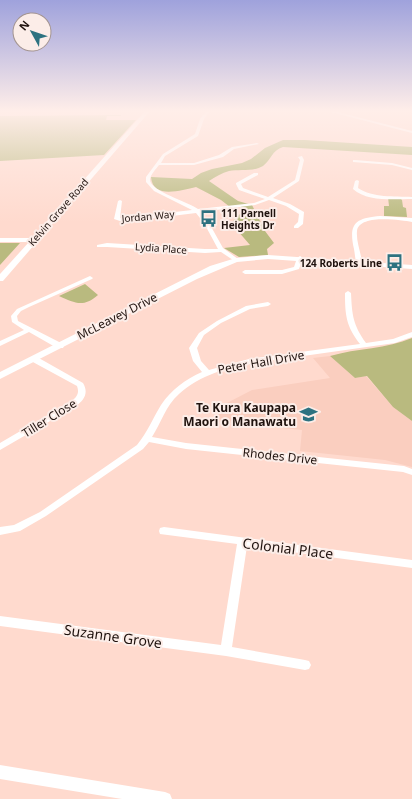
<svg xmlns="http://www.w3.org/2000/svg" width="412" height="799" font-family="'Noto Sans',sans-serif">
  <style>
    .built { fill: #facebf }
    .green { fill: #b9ba7f }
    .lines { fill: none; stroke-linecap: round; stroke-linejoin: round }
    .minor { fill: #fff; fill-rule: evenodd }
    .tertiary { fill: #fff; fill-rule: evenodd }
    .secondary { fill: #fff; fill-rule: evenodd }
    .labels { text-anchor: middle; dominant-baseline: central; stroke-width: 4; stroke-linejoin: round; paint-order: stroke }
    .far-street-label { font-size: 10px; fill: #1f120e; stroke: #fcede8 }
    .far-poi-label { font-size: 10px; font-weight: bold; fill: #1f120e; stroke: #fcede8; text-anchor: start }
    .street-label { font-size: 12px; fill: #1f120e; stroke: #fcede8 }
    .poi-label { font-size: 12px; font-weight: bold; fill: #1f120e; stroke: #fcede8; text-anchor: end }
    .near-street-label { font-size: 14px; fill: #1f120e; stroke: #fcede8 }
  </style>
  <rect width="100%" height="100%" fill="#ffdace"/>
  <path class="built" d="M330,356L355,378L366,376L393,407L412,421V467L385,460L300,451L302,430L210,421L225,404L252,390L330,378L313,358Z"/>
  <path class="green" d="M121,115V116H107L106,120H136L104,155L0,161V116Z
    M283,140H305L412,147V155L283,147C272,150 271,160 263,166C253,172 239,169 229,171C222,173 215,177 209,181L238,201L252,205L265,231L274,243L267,249L268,255L239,257L224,248L250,245L231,223L241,213V206L230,207L221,200L196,187C181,190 153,200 151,177L192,179L201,173L212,169L242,163L251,159L265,148Z
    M388,197L400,198L402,200L403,207L406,208L407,217L384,216V206H389Z
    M0,243H20L0,265Z
    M85,284L98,295C83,308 75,303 59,296Z
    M412,338V421L393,407L367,376L355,378L330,356C357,348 387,349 412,338Z"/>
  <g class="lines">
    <path class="minor" d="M207,110H211L204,119L198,136L165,156L161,163H194L219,155L232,147L257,143L259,144L234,149L223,157L194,165H159C156,169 151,174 150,179C149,191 189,202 198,209L254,203L265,199L239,190L236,184V183L254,173H258V175L241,184L243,188L268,197L295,180L300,160L298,157L302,156L304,160L299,181L273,198L290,204L304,212L303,224L298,228H294V226L298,222L299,214L286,206L269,200L255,205L201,212L209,223L223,248L238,259L239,260L236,262L221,252L205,253L107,247H97V245L107,243L205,249H218L204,223L196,213L123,222L114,219L118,201L120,200L122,201L120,218H123L192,210L154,191L146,182V177L163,154L195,134L200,119Z
      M323,110H330L412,131V133Z
      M355,160L392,163L412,168V170L392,165L353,162V160Z
      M357,180L359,181L358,188C373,198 394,196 412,197V199C394,199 367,202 353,189L355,181Z
      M380,216L412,218V222C400,220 359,214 357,231C356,242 361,252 362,263L361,264H357C355,260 355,254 354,249C348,223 356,218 380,216Z
      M300,256L303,258L299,269L282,274H245L242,272L245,270H282L294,267L297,258Z
      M90,276L93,278L92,279L29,307L21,311L17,316L18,321L63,344L64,346L63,348H57L29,332L0,346V341L24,330L12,322L11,316L17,309Z
      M348,291L351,293C352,315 353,325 366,343L393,339L412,332V337L395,343C362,348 329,352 296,357C256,363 211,365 179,394C166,405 161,423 152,437L186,443L404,466L412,469V475L403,472L186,449L149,442L143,449L46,516L20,531L0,535V527L14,525L40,512L137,445C147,433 153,418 161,405C171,390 186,379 202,372L193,361L189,348L199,333L217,321L246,306L268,302L271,304L268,306L250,309L221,323L204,335L197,348L201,361L209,370L249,359L360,344C346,326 345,315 345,293Z
      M31,357H37L83,383C89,393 84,400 76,406L0,450V443L70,402C76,398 80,394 77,386L31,361L30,359Z
      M164,527L412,560V568L247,546L232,647L305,660L309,661L311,665L309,669L305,670L226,656L0,626V616L221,645L237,544L160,534L159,531L160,528Z
      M0,765L165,792L170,794L172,799H122L0,779Z"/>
    <path class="tertiary" d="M146,110H151L3,281H0V274L29,242H0V238H32Z"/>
    <path class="secondary" d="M268,255L412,265V269L268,259L237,262L197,279L0,379V372L210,266L236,258Z"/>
  </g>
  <linearGradient id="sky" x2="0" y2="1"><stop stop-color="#9fa2dc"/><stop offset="0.5" stop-color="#ffeee9"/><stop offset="1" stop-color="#ffeee9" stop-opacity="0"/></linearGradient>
  <rect width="412" height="222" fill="url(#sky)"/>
  <defs>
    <symbol id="bus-bare" viewBox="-9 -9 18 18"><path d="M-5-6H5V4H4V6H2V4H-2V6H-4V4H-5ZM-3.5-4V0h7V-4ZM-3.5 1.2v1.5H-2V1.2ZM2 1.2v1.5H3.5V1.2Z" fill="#2d7280" stroke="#fcede8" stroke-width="2.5" paint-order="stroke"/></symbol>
    <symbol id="school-bare" viewBox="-9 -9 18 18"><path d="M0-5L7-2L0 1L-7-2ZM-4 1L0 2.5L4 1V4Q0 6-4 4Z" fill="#2d7280" stroke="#fcede8" stroke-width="2.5" paint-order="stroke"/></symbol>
  </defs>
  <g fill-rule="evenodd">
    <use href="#bus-bare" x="196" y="206" width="25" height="25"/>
    <use href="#bus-bare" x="382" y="250" width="25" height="25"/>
    <use href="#school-bare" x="296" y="402" width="25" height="25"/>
  </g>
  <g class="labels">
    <g class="far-street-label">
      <text transform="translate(58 212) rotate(-49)">Kelvin Grove Road</text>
      <text transform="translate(148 216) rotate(-5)">Jordan Way</text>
      <text transform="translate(161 248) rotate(4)">Lydia Place</text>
    </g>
    <g class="far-poi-label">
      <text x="221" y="213">111 Parnell<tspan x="221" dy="12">Heights Dr</tspan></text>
      <text x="382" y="263" text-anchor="end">124 Roberts Line</text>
    </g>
    <g class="street-label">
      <text transform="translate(117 316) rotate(-27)">McLeavey Drive</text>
      <text transform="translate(261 362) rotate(-10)">Peter Hall Drive</text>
      <text transform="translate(49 418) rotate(-32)">Tiller Close</text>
      <text transform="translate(280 456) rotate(6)">Rhodes Drive</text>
    </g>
    <g class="poi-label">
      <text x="296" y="407">Te Kura Kaupapa<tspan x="296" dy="14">Maori o Manawatu</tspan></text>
    </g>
    <g class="near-street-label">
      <text transform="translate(288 548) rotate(7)">Colonial Place</text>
      <text transform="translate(113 636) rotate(8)">Suzanne Grove</text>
    </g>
  </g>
  <g transform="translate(32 32) rotate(310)"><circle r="19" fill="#fcede8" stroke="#a49591"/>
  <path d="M0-3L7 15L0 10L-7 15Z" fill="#2d7280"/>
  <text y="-6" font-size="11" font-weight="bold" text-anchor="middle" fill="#1f120e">N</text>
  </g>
</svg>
